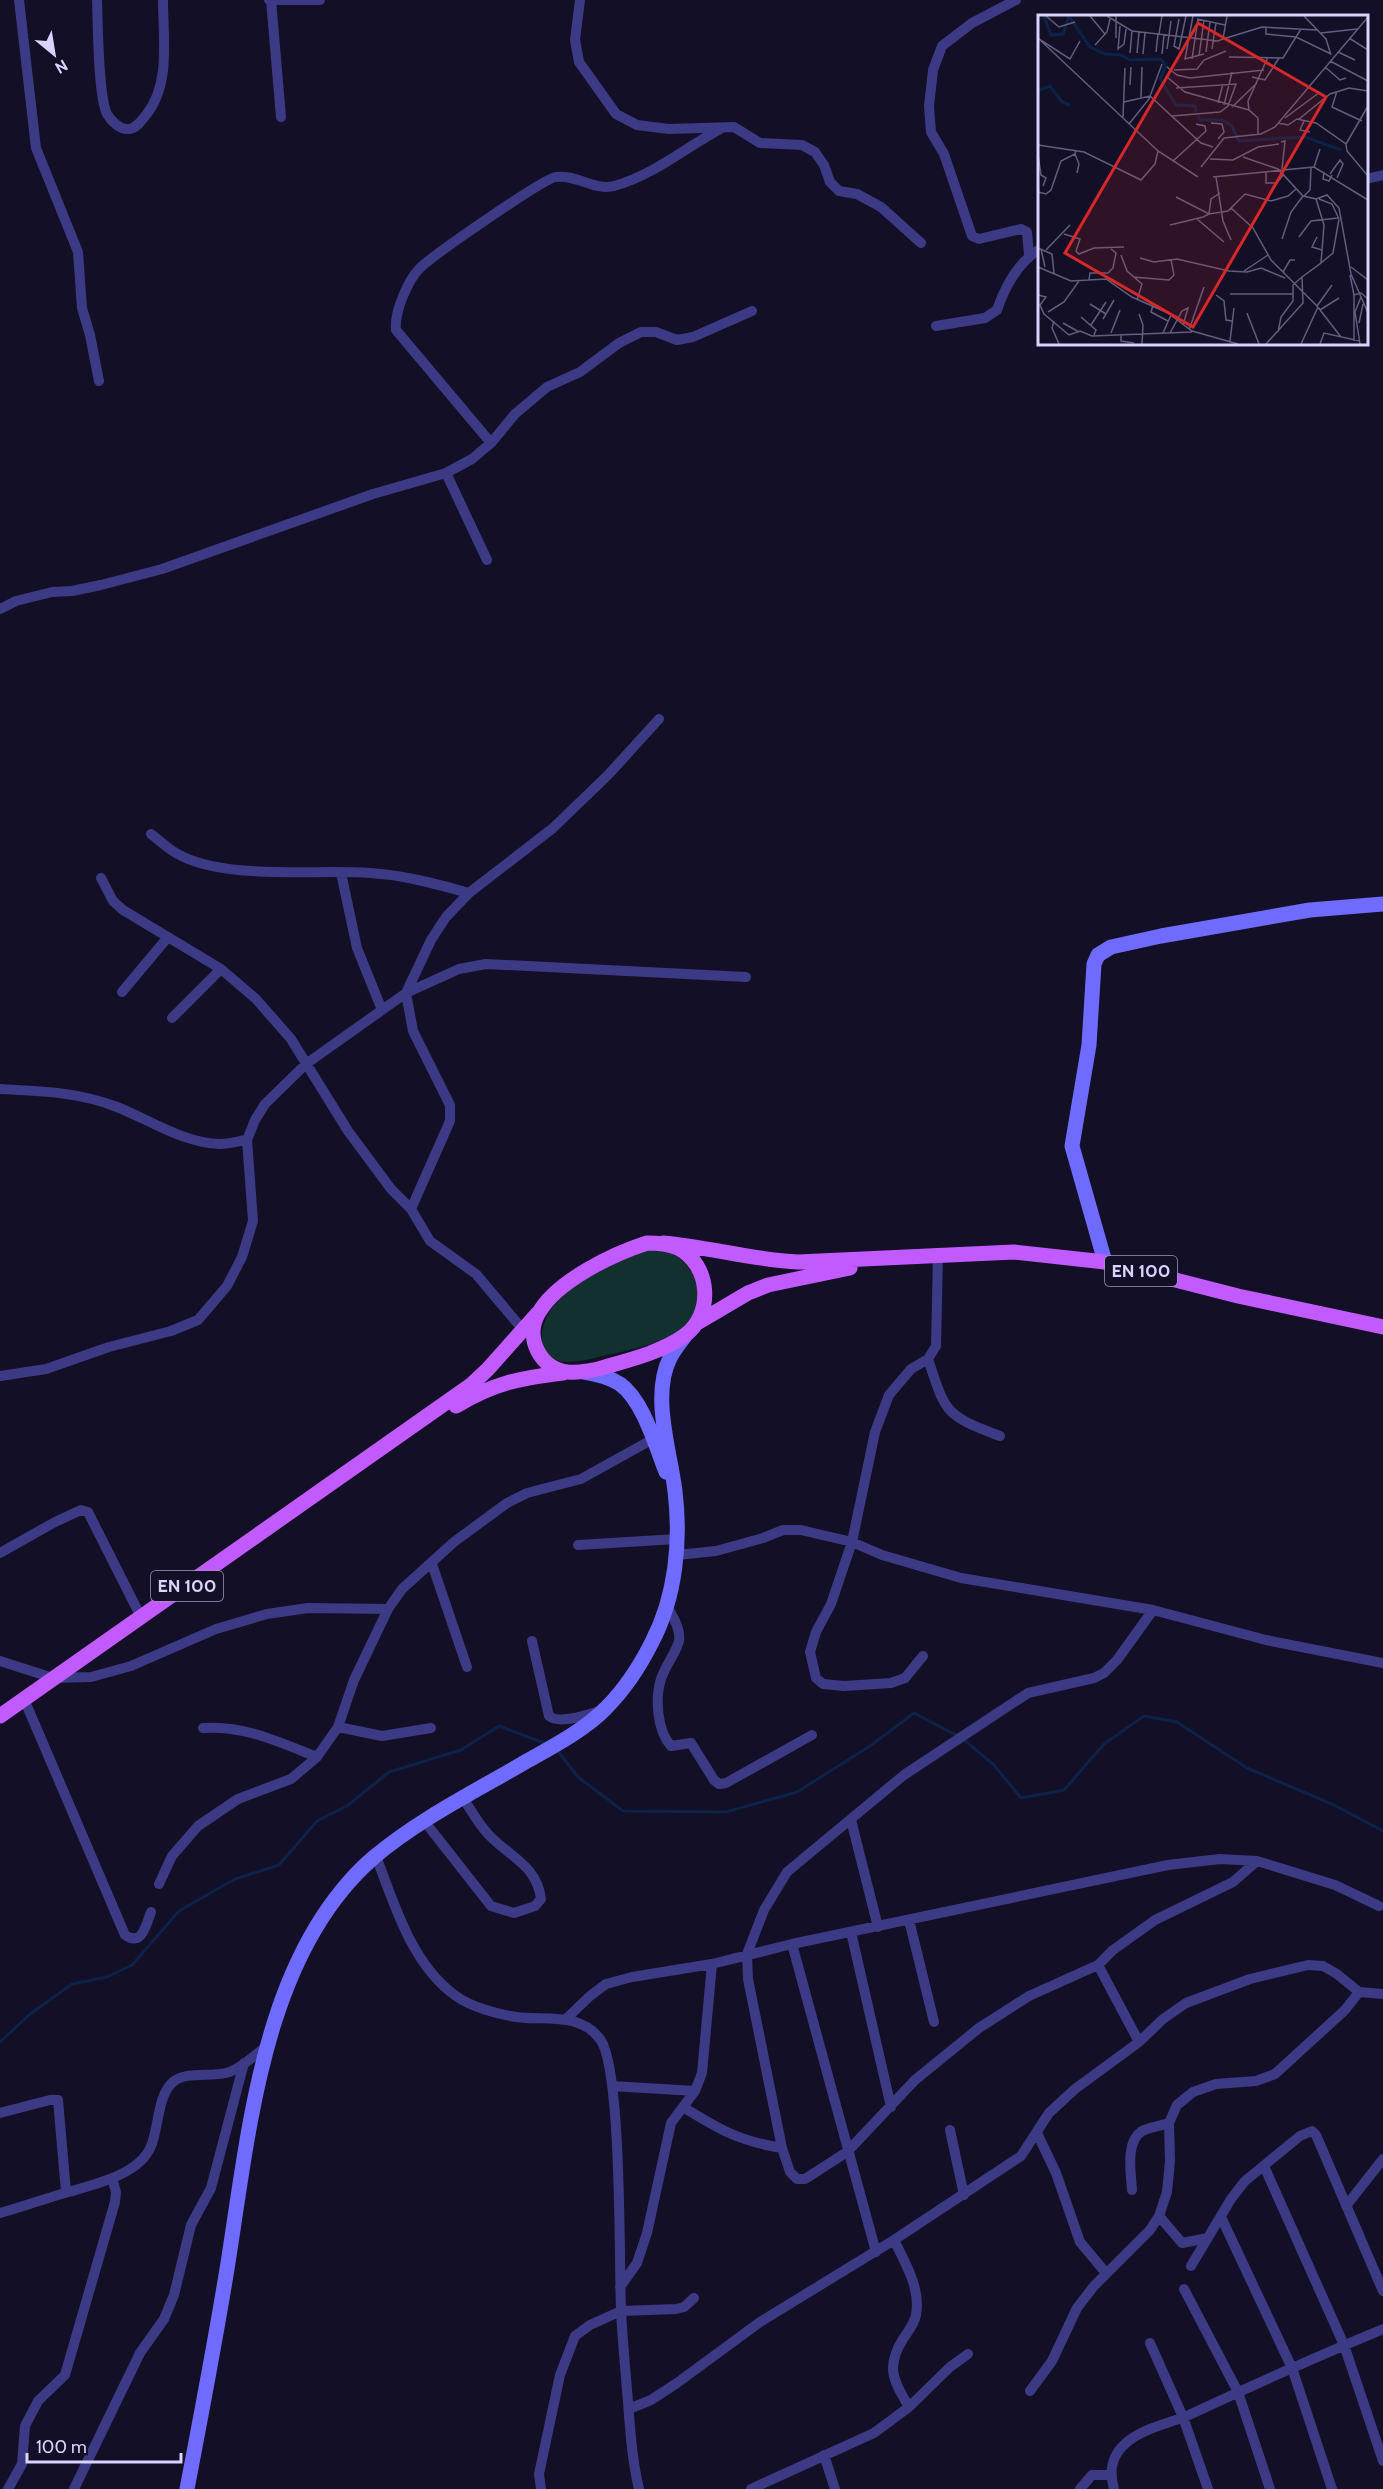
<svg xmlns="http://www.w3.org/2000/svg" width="1383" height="2489" font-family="Cabin,sans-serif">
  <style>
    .green { fill: #12302f }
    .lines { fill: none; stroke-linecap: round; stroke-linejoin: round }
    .stream { stroke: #0c2248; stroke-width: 3 }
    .street { stroke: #3d3a85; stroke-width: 10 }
    .secondary { stroke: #6f6bff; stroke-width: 15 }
    .primary { stroke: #c25bff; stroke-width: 15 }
    .labels { text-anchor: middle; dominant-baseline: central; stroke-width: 5; stroke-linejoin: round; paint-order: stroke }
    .shield { fill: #130f26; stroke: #9e99be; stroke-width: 1.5 }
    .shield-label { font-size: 18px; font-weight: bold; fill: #d9d4ff }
    .inset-river { fill: none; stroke: #0c2248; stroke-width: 3 }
    .inset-road { fill: none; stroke: #625e7d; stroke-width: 1.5 }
    .view { fill: #d62828; fill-opacity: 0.15; stroke: #d62828; stroke-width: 3 }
    .inset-edge { fill: none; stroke: #d9d4ff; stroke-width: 3 }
  </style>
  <rect width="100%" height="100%" fill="#130f26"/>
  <path class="green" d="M650,1250C659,1251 668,1251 676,1256C702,1271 705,1312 680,1330C660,1344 631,1350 607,1355C595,1358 580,1362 567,1362C534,1360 538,1326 553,1307C573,1282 619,1257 650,1250Z"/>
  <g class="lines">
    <path class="stream" d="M964,1740L993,1764L1021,1798L1064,1790L1104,1744L1144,1716L1177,1722L1247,1768L1334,1805L1383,1831
      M557,1750L578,1777L623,1811L726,1812L797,1792L870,1746L914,1713L958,1736
      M0,2042L29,2015L72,1984L107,1977L132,1965L179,1911L235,1879L279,1865L317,1821L347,1806L389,1772L461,1750L499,1726L547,1744"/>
    <path class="street" d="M19,0L36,148L78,252L82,308L90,335L99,381
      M97,0C98,24 98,96 107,114C111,121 120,130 129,129C137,128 141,121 146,115C171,84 163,38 163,0
      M269,0H320
      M271,0L281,117
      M580,0L575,40L579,62L616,114L637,125L669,129L734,127L760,143L802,145L815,152L824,165L830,182L839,191L857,194L881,207L921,243
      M1016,0L972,23L942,46L933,70L929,106L931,132L944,154L972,236L979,239L1021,229L1027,232L1029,255
      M1366,179L1383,175
      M936,326L985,318L997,310C1005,287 1018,262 1040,249
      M491,443L396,330C394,312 408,280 420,268C432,256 544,178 556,177C576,174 594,191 614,186C654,175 686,147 722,128
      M446,473L487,560
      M0,609L16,601L52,592L72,591L101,585L162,569L373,494L446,473L472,459L491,443L515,414L547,387L580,372L619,343L641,332H656L677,340L693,337L752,311
      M151,834C159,840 167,848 176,853C223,881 316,869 370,873C404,875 436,884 469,893
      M341,873L357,948L382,1010
      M101,878L113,901L123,910L221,969L256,999L291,1039L348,1131L391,1189L411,1209L430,1241L476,1274L524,1331
      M122,992L168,937
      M172,1018L221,969
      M0,1089C40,1091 79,1092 117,1107C150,1120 183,1143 220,1144C229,1144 239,1141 247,1140
      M411,1209L450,1121V1105L413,1031L406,993L431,940L446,917L469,893L553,828L608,775L659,719
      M928,1359C946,1414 945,1415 1000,1436
      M0,1376L46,1369L109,1347L171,1331L198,1320L227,1286L242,1257L253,1221L247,1140L255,1120L265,1104L306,1064L406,993L459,969L486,964L746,977
      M578,1545L677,1539
      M0,1553L55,1522L81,1510L88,1512L141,1617
      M677,1555L716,1551L763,1538L783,1530H801L852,1542L882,1555L961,1578L1153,1610L1266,1640L1383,1663
      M432,1564L467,1667
      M667,1606C672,1616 681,1628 679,1641C676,1653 665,1666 661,1679C655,1698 657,1731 671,1746L691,1743L714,1780L719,1784L726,1783L812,1735
      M1153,1610L1117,1660L1104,1673L1094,1678L1028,1693L904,1775L787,1872L764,1910L747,1954L748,1979L782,2148L790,2172L797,2179H805L847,2152L915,2080L979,2028L1029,1996L1098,1965L1113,1950L1155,1920L1233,1882L1257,1861
      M532,1641L549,1716C560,1725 587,1714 601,1711
      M923,1656L905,1678L891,1683L844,1686L823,1684L816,1678L810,1652L816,1632L831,1604L852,1542L875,1432L889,1395L911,1369L928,1359L936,1346L938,1255
      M0,1661L53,1678L91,1677L131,1666L216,1629L267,1614L308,1608L388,1609
      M24,1699L125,1935C142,1947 146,1925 151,1912
      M338,1727L382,1736L431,1728
      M203,1728C244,1725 279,1742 317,1757
      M851,1820L878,1927
      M425,1822L491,1906L514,1913L535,1906L541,1899C537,1865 508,1856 488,1834C478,1823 471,1810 463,1798
      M376,1856C394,1904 412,1965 456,1996C471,2007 497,2014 516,2017C545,2021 580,2012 600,2039C622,2068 619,2262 621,2309C622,2336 625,2363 627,2390C630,2424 631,2455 639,2489
      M159,1884L172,1856L198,1826L238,1799L291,1779L317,1757L338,1727L354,1680L388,1609L402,1589L454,1542L507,1503L527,1493L581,1479L653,1439
      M909,1920L934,2022
      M851,1932L891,2107
      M792,1944L876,2252
      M1098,1965L1139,2042
      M566,2019L590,1996L606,1984L632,1977L712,1964L792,1944L1168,1865L1220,1859L1257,1861L1335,1885L1379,1906
      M612,2086L695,2091
      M683,2107C720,2130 739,2141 782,2148
      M0,2113L50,2100H58L66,2192
      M950,2130L964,2195
      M1037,2133L1056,2173L1080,2242L1106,2273
      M1264,2166L1344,2345L1383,2461
      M1132,2190C1131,2173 1125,2142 1142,2131C1150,2127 1161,2126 1169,2123
      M1346,2206L1383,2159
      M0,2213C22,2207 44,2199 65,2193C92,2185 140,2175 151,2146C159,2128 157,2096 173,2082C185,2071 210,2077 226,2073C241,2069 256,2054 268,2045
      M1159,2216L1182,2243L1208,2238
      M1221,2217L1292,2368L1332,2489
      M894,2240C905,2263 921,2288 916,2315C914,2325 908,2331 903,2339C885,2368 894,2381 909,2407
      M1191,2266L1231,2199L1245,2181L1300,2136L1312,2131L1316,2135L1383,2291
      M620,2287L637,2263L647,2233L671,2123L695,2091L702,2073L712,1964
      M1184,2289L1238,2392L1270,2489
      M1150,2343L1183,2417L1208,2489
      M1030,2391L1052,2361L1077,2308L1094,2286L1150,2230L1159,2216L1167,2192L1170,2161L1169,2123L1177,2105L1193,2092L1216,2084L1256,2081L1275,2074L1345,2010L1359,1992
      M629,2409L651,2400L677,2383L760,2322L894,2240L1021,2156L1049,2113L1075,2089L1139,2042L1163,2019L1186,2003L1250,1979L1308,1965L1323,1966L1337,1974L1359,1992L1383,1994
      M824,2455L835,2489
      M8,2489L22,2464L25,2426L38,2401L65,2375L115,2202L116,2192L112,2178
      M74,2489L140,2353L164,2319L174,2295L191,2225L211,2188L244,2063
      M541,2489L539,2474L560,2375L575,2336L590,2325L621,2311L676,2309L684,2307L694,2298
      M751,2489L874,2433L909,2407L950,2367L968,2354
      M1080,2489L1092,2475H1110
      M1114,2489C1109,2471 1111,2456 1126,2443C1143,2428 1168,2424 1189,2415C1253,2385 1318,2356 1383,2329"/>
    <path class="secondary" d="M1105,1262L1072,1146L1089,1045L1094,964L1098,955L1111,947L1161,936L1310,910L1383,904
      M584,1372C597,1374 609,1377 620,1384C643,1400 656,1447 666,1472
      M187,2489C201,2416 215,2343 227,2269C249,2133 262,1955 373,1858C419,1819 476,1791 527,1761C552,1747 586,1729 606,1708C624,1690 640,1666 652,1642C676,1596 681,1541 675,1491C670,1451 651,1395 670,1358C674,1350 680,1343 685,1336"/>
    <path class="primary" d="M647,1243C658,1243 668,1244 678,1248C711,1265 714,1315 684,1336C663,1351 633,1359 608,1366C597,1370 580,1373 568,1372C540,1369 525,1338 538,1314C556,1281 613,1254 647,1243Z
      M663,1243C709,1247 753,1260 798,1262L1014,1252L1105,1262L1238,1296L1383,1327
      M697,1323L748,1293L768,1285L850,1268
      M456,1406C494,1383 520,1378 563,1373
      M0,1716L471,1385L488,1369L538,1313"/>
  </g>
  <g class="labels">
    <g class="shield">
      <rect x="1105" y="1256" width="72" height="30" rx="4.5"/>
      <rect x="151" y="1571" width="72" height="30" rx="4.5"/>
    </g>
    <g class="shield-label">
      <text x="1141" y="1271">EN 100</text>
      <text x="187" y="1586">EN 100</text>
    </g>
  </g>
  <g transform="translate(1038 15)">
    <rect width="330" height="330" fill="#130f26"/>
    <path class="inset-river" d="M6,1L13,20L25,19L31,1L52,32L67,39L83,40L92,45L123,44L128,51L122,64L138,90L157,91L158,97M0,76L12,71L24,87L32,90M160,101L162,105H185L194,111L201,126L267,122L303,135"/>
    <path class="inset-road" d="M8,1L21,12L37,7M52,1L67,19M69,1L94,16L180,26L185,24L189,1M155,1L147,44L166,39M266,1L288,24L293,40M141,4L136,31L141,34L148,1M159,4L187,10M228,12V19L258,22L293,39M283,18L319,14M121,19L124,1M0,23L120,136L160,162M78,23V1M311,23L330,35M1,24L32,44L42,26M185,24L224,12L279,15M57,30L69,17L72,4M81,33L86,29L88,14M129,34L133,6M174,34L178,8M80,35L82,11M118,37L120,19M168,37L172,7M300,37L317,45M92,38L94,16M99,38L101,17M105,39L107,18M124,39L126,20M161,41L166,5M191,42L245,43L263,14M154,44L160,4M292,46L330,66M129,52L139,60L152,63L226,55M287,52L302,65L308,63M136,55L159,54L166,45L188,36M129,62L147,77L211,95L220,103V120M214,62L227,65L241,43M92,70L93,52M299,76L294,92L324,106M103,82L104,52M86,87L112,81L163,128L175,132M180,88L185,69M186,90L194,57M194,92L219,68M211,95L210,86L230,42M134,101L182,97L190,91L198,69L138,73M85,102L87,53M247,103L282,77M261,104L292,79L311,73L330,76M266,106L262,115L272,117M173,108L184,109L186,117L180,124M240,108L250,110L259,104L278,108L308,129L309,136L330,161M91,109L111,84L124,49M243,127L247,126L244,154M308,129L330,91M0,130L46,137L103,165L117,149L120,136M0,139L3,160L8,163L5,171M37,139L41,149L39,158M205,142L240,154L265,181L278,184L286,210L283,248L264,262L265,288L228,329M172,144L195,145L220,132L241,129M135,146L168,116L167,111L158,109M163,152L186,123L223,119L237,112L330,2M276,152L282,134M228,156V168H239L245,160M286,157L285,164L291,166L294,160M292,159L302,145L305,149L299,163M175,162L276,152L330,185M178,162L185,206L193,225M0,177L8,179L13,175L23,146L37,139L38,135M266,181L272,175L273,153M138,182L171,199L190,196L207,179L233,186L250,181L258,174M278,184L289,180L301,193L313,259L330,298M281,184L294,189L301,204M193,193L215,213L233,245L279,291L303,322M159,204L186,227M132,210L165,202L171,199L173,184L182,178M26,219L42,224L38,236L41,239L56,233L86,232M261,222L273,206L300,203M279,222L274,232L284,235M244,224L253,197L265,181M0,233L14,239L16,258M3,234L7,252M8,235L32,210M83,240L89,256L104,269L99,285M102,243L116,247L139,244L191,256L209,257L223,253L247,263M283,248L295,238L301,204M0,252L33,266L68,264L94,282L130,298L154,316L200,329M313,252L330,265M206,256L230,240M245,257L252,245H257M312,260L316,280M95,262L131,265L136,260L133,245M51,265L52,258H70L75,253L78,238L73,234M192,279H255M0,280L8,282L2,290L6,299L31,320L42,316L54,321L154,317M178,280L186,286L188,305L194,306M52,289L68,299M115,290L113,297L130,306M279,291L294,270M282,295L301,283M10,297L26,287L41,266M209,298L221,329M101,299L105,310L104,329M43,302L58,315L56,320M65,304L76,285M16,306L14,313L21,329M25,308L41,317M321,308L325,289M53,310L68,287M151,315L166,272M240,317L243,302L255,286V270L264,262M73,318L82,295M125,318L133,300M132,318L144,296L150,293L145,310M83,319V326L96,328M192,326L196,293M316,326V280L323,278L330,284M263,329L280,292M282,329L286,318L322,326M322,329L317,297L323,282"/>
    <path class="view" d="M160,8L288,82L155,312L27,238Z"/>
    <rect width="330" height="330" class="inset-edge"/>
  </g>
  <g transform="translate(54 54) rotate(150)" stroke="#130f26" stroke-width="4.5" paint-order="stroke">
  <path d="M0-4.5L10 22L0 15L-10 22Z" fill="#d9d4ff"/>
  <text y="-9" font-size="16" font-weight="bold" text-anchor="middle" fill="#d9d4ff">N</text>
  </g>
  <path d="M27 2453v9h154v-9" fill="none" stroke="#d9d4ff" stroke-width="3"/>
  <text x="36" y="2453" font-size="18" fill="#d9d4ff" stroke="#130f26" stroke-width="4.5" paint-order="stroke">100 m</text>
</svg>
